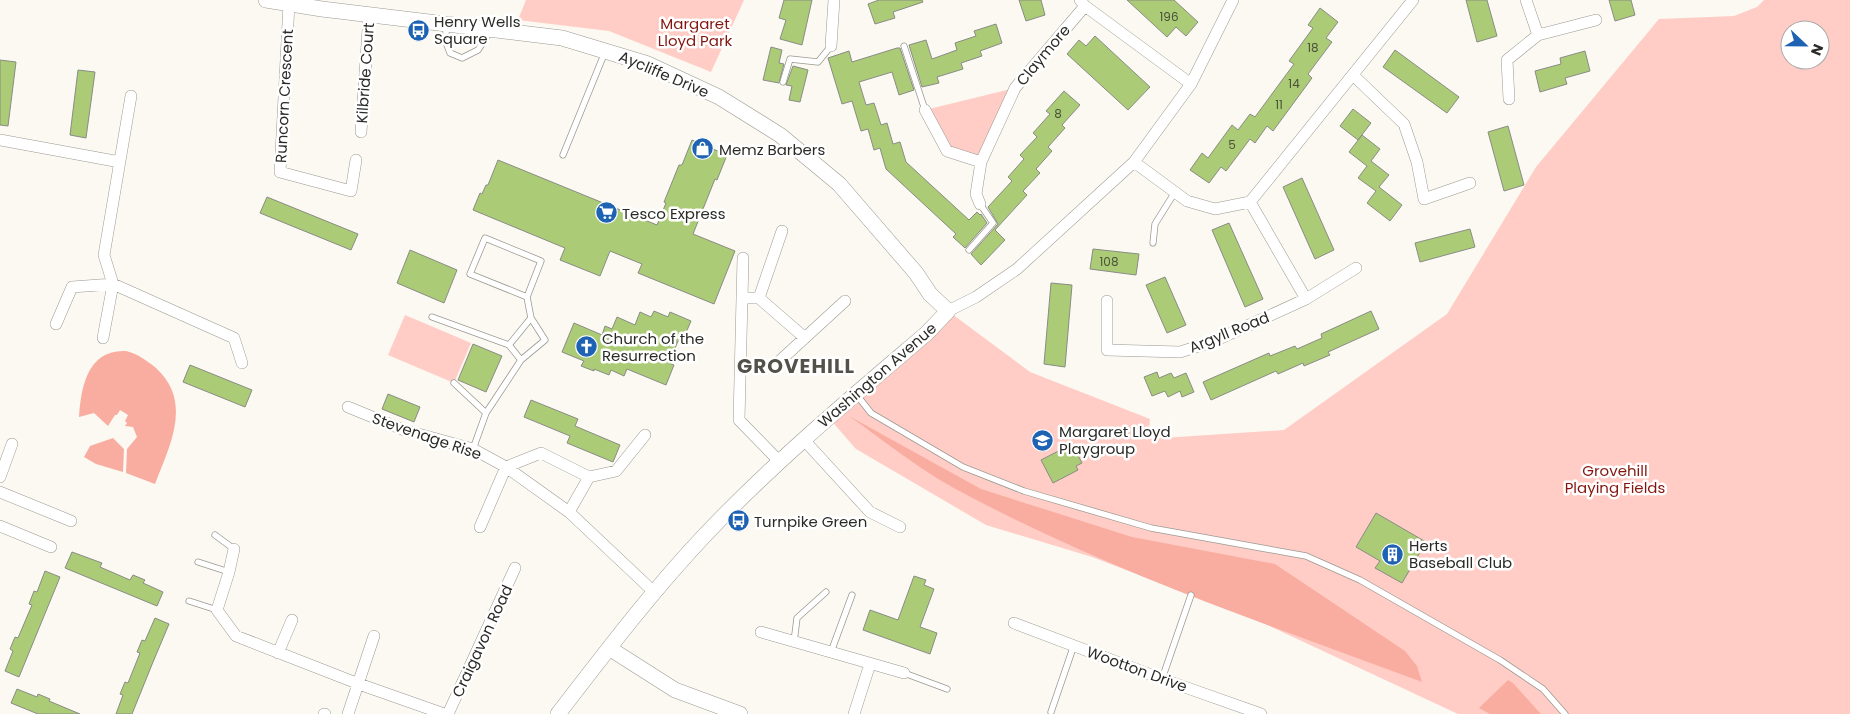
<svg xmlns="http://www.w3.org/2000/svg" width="1850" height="714" font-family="Poppins,sans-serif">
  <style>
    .green { fill: #ffcdc5; fill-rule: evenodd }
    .forest { fill: #f9ada1 }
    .building { fill: #abcb77; stroke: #898c85 }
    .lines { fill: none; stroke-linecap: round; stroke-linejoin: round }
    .service-casing { stroke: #9b9992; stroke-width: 7 }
    .minor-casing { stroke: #9b9992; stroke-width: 12 }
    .tertiary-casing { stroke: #9b9992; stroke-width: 16 }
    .service { stroke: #fff; stroke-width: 5.5 }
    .minor { stroke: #fff; stroke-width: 11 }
    .tertiary { stroke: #fff; stroke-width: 15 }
    .labels { text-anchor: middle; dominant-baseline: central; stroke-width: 5; stroke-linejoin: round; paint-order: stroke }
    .number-label { font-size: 12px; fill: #4a523b }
    .poi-label { font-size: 15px; fill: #2a2a27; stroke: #fff; text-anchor: start }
    .park-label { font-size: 15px; fill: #83160f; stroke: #fff }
    .street-label { font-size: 15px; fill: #2a2a27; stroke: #fff }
    .district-label { font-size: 20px; font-weight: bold; letter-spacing: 1px; fill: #53514a; stroke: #fff }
  </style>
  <rect width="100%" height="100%" fill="#fbf9f1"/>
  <path class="green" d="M526,0H744L711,72L609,31L518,20Z
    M1764,0H1850V714H1458L1259,621L1092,557L986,525L856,449L828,417L948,311L1030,372L1150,419L1148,439L1284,430L1447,314L1536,167L1659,19L1734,16L1757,7ZM1790,30H1820V60H1790Z
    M1015,88L981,162L947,151L925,110Z
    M405,315L471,343L454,383L388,355Z"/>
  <path class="forest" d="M126,351C138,354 146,360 156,368C193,402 170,445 155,484L126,473L127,449L137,437L133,427L125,426L127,423L125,421L128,415L120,410L117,415H115L108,426L94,413L79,417C81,388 87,349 126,351Z
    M849,416L981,489L1132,537L1275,564L1405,651L1417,666L1422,682C1263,623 1101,568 952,487C916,467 883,440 849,416Z
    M113,438L124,449L123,472L96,464L84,457L90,446Z
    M1508,680L1513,683L1541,714H1490L1479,708Z"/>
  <path class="building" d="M784,0H812L802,45L780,39L786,20L779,18Z
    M879,0H922L923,2L893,12L895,18L875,24L868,4Z
    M1019,0H1041L1045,15L1026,21Z
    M1127,0H1174L1198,22L1186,36L1176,27L1167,37Z
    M1466,0H1487L1497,36L1477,42Z
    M1609,0H1631L1635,15L1615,21Z
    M1320,8L1338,22L1326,38L1332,42L1308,74L1312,78L1273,131L1267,126L1255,143L1250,139L1226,171L1221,167L1209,183L1190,170L1202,153L1208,158L1232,125L1238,130L1250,114L1255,117L1294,64L1289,61L1313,28L1308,25Z
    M996,24L1002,43L980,51L982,56L961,63L963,69L937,77L939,83L922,87L909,45L926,40L932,59L957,50L955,43L976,36L974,31Z
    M1095,36L1150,87L1128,110L1067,54L1079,40L1086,46Z
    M771,47L782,50L779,63L784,64L779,83L763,80Z
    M897,48H900L914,90L899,95L892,72L859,82L866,105L874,103L881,125L887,123L893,144L900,142L906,162L969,220L977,212L980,215L981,214L987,223L965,248L953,237L956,234L886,169L880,148L874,150L868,129L861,131L852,101L842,104L828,58L849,51L852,62Z
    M1395,50L1459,97L1447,113L1383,67Z
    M1585,51L1590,71L1565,78L1567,84L1540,92L1535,71L1561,64L1560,58Z
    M0,60L16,62L8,126L0,125Z
    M793,66L808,70L800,102L789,100L792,86L786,85Z
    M78,70L95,72L86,138L70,135Z
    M1064,91L1080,105L1062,125L1065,128L1048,147L1052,151L1036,169L1040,173L1023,191L1027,195L995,230L1005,240L981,265L971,254L998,224L988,207L1012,181L1008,177L1024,159L1020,155L1037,137L1033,133L1050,114L1046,111Z
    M1353,109L1371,123L1358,140L1340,126Z
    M1508,126L1524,185L1504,191L1488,132Z
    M1362,135L1380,149L1371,161L1389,175L1379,187L1402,205L1390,221L1367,203L1376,191L1358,178L1367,166L1349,152Z
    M692,140L727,155L717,180L715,179L693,234L735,251L714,304L638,273L642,264L610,251L600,276L560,260L565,248L473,210L480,193L482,194L486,185H488L498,160L657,225L666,203L664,202L679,165H682Z
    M1302,178L1334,250L1315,259L1283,187Z
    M267,197L358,234L351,250L260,213Z
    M1229,223L1263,299L1245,307L1212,230Z
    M1470,229L1475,247L1420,262L1415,243Z
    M1093,249L1139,254L1136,275L1090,269Z
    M410,250L457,270L444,303L397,283Z
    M1165,277L1186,325L1167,333L1146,285Z
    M1051,283L1072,285L1065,367L1044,364Z
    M654,311L668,317L670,312L691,321L682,342L678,341L669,363L674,365L666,385L627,369L624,376L611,370L609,375L594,369V371L581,366L584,361L562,352L574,323L602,335L605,326L612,329L617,317L635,325L640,312L651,317Z
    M1371,311L1379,329L1328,352L1330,355L1304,366L1303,363L1278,374L1276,371L1211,400L1203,382L1269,353L1270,356L1295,346L1297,349L1322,338L1321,334Z
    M473,344L502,356L486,392L458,380Z
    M190,365L252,390L245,407L183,382Z
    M1157,372L1159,378L1171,373L1174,378L1186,373L1194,392L1182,397L1180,391L1168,397L1165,391L1152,396L1144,377Z
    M388,394L420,407L414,422L382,409Z
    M531,400L578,419L575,426L620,445L613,462L567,443L570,436L524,417Z
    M1072,444L1082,463L1076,466L1078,470L1053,483L1041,460Z
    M1376,513L1426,542L1402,583L1375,568L1380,561L1356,547Z
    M72,552L102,563L100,567L130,580L133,575L145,580L143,583L163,592L157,606L65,568Z
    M45,571L60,577L19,677L5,671L13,651L10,649L15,637L18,638L32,605L29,604L34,591L37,592Z
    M914,576L926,580L924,585L934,589L920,627L937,633L930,654L863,630L870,610L898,620Z
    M155,618L169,624L153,662L132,714H116L123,695L120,694L125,682L128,683L140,653L137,652L142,640L145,641Z
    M17,689L37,697L38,694L50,699L49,701L80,714H38L11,703Z"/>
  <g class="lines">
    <defs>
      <path id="service" d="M446,25V42L450,53L462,58L478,50L491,30
        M904,46L925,110
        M783,82L790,59L818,62L831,46
        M563,155L605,52
        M485,238L541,261L527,297L470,274Z
        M1153,243L1155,224L1175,192
        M969,250L993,223L980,204
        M432,317L509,345L521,360L486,413L473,449
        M509,345L531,318L527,297
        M521,360L545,340L531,318
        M454,383L486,413
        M856,394L871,413L963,467L1024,491L1151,528L1306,556L1360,580L1500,660L1543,689L1565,714
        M215,535L234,549
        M198,562L229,572
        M189,601L217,610
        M794,642L797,618L826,592
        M831,652L852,595
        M904,673L947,689
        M1162,679L1191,595
        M1051,712L1074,645"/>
      <path id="minor" d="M1080,0L1085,6L1191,84
        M1526,0L1538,35
        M289,4L280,172L351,191L356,160
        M831,46L834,0
        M1353,75L1404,124L1417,162L1424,199L1470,183
        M131,96L104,255L113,284L234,338L242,363
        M1509,99L1507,60L1538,35L1596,20
        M925,110L947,151L981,162
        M361,132L369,15
        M0,140L120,162
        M1134,162L1187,201L1215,209L1250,202L1413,0
        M1250,202L1306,299
        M980,204L976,194L981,162L1015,88L1085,6
        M743,258L739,420L779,461
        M742,298H759L805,338
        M759,298L782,231
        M1107,301V350L1180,352L1212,342L1306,299L1356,268
        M948,311L976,297L1017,269L1134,162L1191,84L1233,0
        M56,324L72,287L113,284L103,338
        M772,368L845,301
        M348,407L404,430L473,449L506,467L569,512L655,593
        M804,440L870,512L900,527
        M0,477L12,444
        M589,477L616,471L645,435
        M0,492L71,521
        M0,526L51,547
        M480,527L506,467L541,453L589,477L569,512
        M234,549L229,572L217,610L236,636L359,684L444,714
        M1014,623L1162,679L1261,714
        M761,632L904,673
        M278,653L292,620
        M324,714H325
        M348,714L374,636
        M448,714L515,568
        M854,714L870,664"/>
      <path id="tertiary" d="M266,0L322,9L562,38L648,64L719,97L780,135L839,184L916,273L930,294L948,311L927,333C851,398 774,462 705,535C652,591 605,653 558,714
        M609,648L675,690L740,714"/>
    </defs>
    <use href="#service" class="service-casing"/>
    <use href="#minor" class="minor-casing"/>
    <use href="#tertiary" class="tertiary-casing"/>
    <use href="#service" class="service"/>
    <use href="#minor" class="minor"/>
    <use href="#tertiary" class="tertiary"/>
  </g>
  <defs>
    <symbol id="bus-disc" viewBox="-11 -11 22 22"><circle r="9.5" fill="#1e63b3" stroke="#fff"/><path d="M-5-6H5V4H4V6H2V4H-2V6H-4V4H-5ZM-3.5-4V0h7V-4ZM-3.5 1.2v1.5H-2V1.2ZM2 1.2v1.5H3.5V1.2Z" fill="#fff"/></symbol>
    <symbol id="shop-disc" viewBox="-11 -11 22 22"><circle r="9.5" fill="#1e63b3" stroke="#fff"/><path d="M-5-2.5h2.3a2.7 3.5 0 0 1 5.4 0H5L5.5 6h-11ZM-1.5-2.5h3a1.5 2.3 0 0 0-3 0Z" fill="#fff"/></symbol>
    <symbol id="supermarket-disc" viewBox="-11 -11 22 22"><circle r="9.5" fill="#1e63b3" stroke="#fff"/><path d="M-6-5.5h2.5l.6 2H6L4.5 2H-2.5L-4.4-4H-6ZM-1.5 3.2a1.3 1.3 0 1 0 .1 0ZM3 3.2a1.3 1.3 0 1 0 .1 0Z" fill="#fff"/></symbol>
    <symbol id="church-disc" viewBox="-11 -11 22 22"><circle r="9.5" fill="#1e63b3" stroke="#fff"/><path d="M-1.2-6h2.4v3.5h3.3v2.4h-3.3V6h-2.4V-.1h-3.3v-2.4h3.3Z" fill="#fff"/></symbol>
    <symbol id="school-disc" viewBox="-11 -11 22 22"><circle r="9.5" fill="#1e63b3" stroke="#fff"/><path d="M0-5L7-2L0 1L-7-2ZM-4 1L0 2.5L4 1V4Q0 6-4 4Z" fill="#fff"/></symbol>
    <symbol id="building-disc" viewBox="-11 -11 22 22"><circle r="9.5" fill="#1e63b3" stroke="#fff"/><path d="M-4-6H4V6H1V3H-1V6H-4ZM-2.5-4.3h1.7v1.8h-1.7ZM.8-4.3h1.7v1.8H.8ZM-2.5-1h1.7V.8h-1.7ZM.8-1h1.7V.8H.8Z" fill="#fff"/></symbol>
  </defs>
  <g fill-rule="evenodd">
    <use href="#bus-disc" x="406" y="18" width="25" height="25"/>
    <use href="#shop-disc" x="690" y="136" width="25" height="25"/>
    <use href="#supermarket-disc" x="594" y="200" width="25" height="25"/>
    <use href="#church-disc" x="574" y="334" width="25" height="25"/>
    <use href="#school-disc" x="1030" y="428" width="25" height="25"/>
    <use href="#bus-disc" x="726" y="508" width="25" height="25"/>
    <use href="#building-disc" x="1380" y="542" width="25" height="25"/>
  </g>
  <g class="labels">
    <g class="number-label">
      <text x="1169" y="16">196</text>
      <text x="1313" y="47">18</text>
      <text x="1294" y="83">14</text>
      <text x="1279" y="104">11</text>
      <text x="1058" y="113">8</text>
      <text x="1232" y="144">5</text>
      <text x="1109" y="261">108</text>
    </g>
    <g class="poi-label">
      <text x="434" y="21">Henry Wells<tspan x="434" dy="17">Square</tspan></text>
      <text x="719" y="149">Memz Barbers</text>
      <text x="622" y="213">Tesco Express</text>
      <text x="602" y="338">Church of the<tspan x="602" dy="17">Resurrection</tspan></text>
      <text x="1059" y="431">Margaret Lloyd<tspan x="1059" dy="17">Playgroup</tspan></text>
      <text x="754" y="521">Turnpike Green</text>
      <text x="1409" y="545">Herts<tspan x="1409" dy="17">Baseball Club</tspan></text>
    </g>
    <g class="park-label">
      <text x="695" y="23">Margaret<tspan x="695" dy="17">Lloyd Park</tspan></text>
      <text x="1615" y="470">Grovehill<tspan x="1615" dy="17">Playing Fields</tspan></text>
    </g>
    <g class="street-label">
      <text transform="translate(1043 55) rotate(-50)">Claymore</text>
      <text transform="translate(365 73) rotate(-86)">Kilbride Court</text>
      <text transform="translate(664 74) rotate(23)">Aycliffe Drive</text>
      <text transform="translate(284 96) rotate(-87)">Runcorn Crescent</text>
      <text transform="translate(1229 332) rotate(-22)">Argyll Road</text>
      <text transform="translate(877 375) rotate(-41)">Washington Avenue</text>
      <text transform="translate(427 436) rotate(19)">Stevenage Rise</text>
      <text transform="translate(482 641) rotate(-65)">Craigavon Road</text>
      <text transform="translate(1137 669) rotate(20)">Wootton Drive</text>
    </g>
    <g class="district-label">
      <text x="796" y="366">GROVEHILL</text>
    </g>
  </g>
  <g transform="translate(1805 45) rotate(112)"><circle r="24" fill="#ffffff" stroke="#aaaaa9"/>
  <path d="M0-4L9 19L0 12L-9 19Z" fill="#1e63b3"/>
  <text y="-8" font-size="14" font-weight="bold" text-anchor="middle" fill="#2a2a27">N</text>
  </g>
</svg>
